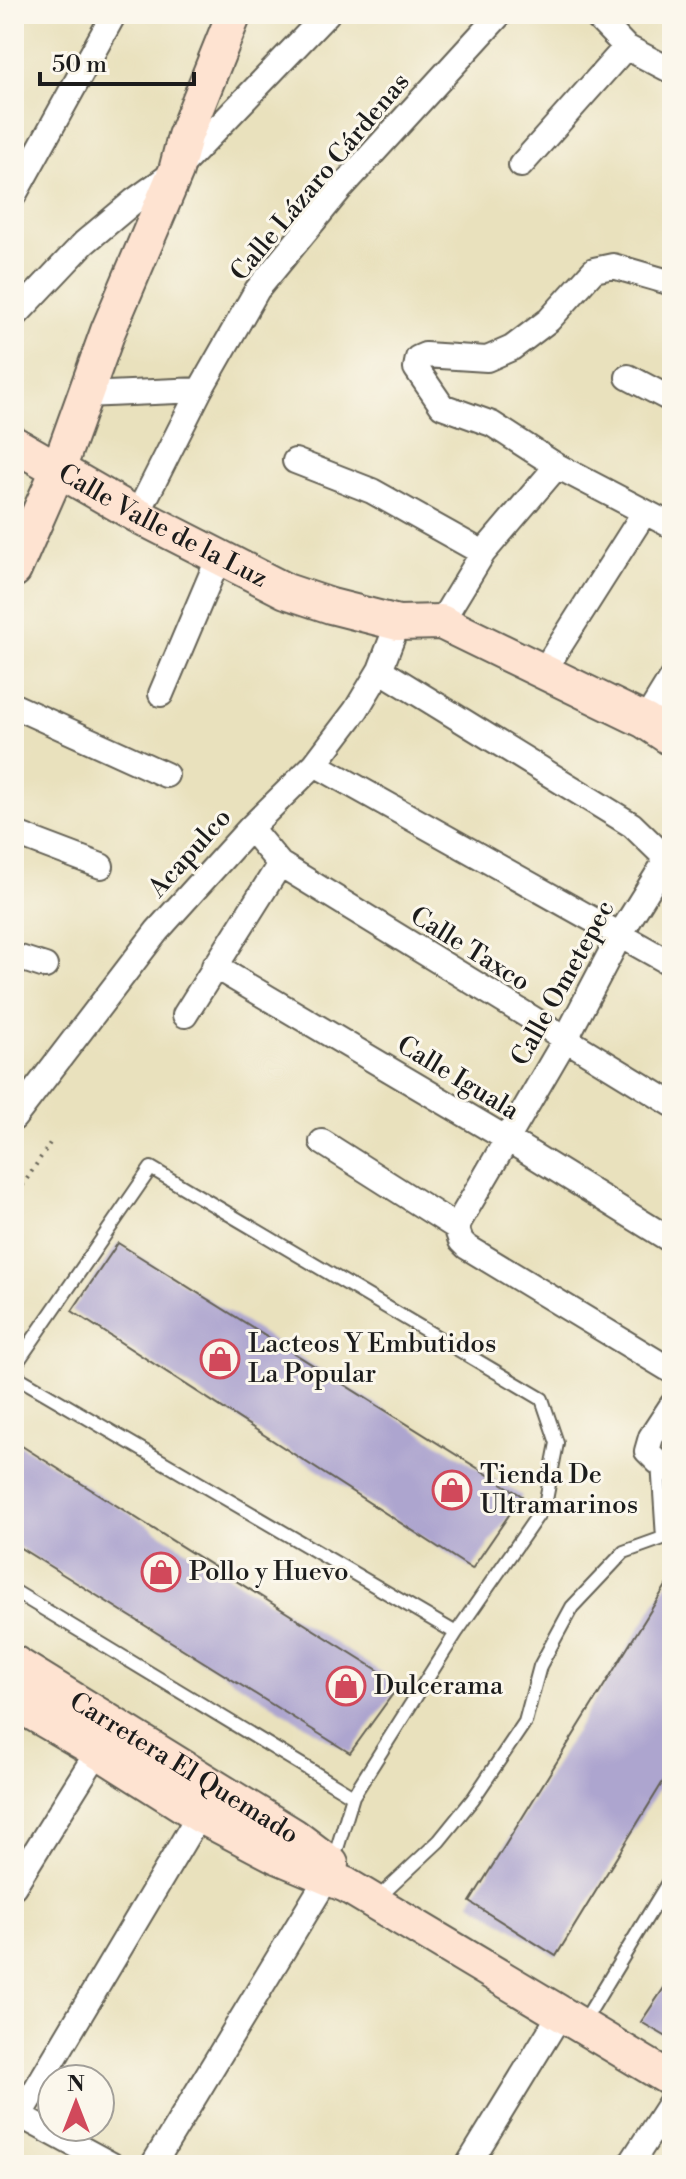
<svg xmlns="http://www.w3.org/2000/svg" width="686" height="2179" font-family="'Libre Bodoni',serif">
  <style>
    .building { fill: #ada5cf }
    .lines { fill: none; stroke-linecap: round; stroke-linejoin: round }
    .lane-casing { stroke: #646154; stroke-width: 16 }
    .street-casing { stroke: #646154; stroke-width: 28 }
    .secondary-casing { stroke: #646154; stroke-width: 38 }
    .path { stroke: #646154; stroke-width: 4; stroke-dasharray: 2 6; stroke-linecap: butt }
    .lane { stroke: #fff; stroke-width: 12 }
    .street { stroke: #fff; stroke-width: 24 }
    .secondary { stroke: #fee3d1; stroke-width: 34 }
    .labels { text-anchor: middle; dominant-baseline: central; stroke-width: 6; stroke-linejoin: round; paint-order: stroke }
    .street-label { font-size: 26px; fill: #1c1c1c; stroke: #fbf7ec }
    .poi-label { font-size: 26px; fill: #1c1c1c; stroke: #fbf7ec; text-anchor: start }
  </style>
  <rect width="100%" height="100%" fill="#fbf7ec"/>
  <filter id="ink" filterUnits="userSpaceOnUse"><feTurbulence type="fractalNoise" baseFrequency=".0125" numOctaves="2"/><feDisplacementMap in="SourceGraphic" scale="16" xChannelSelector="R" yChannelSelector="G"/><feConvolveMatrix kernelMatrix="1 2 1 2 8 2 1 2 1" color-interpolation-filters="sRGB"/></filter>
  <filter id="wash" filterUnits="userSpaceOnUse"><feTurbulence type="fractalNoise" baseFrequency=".006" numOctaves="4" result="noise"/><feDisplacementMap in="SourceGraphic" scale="32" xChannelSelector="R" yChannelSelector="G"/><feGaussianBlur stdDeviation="1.8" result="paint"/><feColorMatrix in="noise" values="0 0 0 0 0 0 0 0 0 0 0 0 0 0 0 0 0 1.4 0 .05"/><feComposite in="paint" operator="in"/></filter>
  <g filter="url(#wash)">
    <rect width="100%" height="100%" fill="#e9e1bd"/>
    <g id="blocks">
      <path class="building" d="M118,1243L522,1496L472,1569L72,1311Z
        M14,1441L400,1684L350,1753L14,1544Z
        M672,1576V1767L556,1956L470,1902Z
        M672,1976V2040L641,2022Z"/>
    </g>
  </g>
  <g filter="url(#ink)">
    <use href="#blocks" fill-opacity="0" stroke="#646154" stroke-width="2"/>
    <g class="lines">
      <defs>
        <path id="lane" d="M14,1367L151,1168L542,1399L557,1443L545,1505L456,1633L353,1796L333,1862
          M14,1375L456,1633
          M658,1462L663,1538
          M14,1591L353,1796
          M377,1899L439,1841L473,1799L525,1722L540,1666L572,1607L624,1552L663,1538
          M583,2023L672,1876"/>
        <path id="street" d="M594,14L626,47L672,71
          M521,165L626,47
          M14,195L114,14
          M672,283L613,266L594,270L549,320L512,348L487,359L425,355L418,358L416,368L442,406L492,424L557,466L672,526
          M14,317L84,243L134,201L176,171L327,14
          M628,377L672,400
          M84,395L200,390
          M295,461L372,491L483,553
          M137,515L200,390L257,290L340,189L500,14
          M441,622L483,553L557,466
          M380,670L632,825L667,859
          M543,672L644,513
          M161,694L219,557
          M14,706L166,775
          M645,721L672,677
          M315,764L672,964
          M250,828L280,864L672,1104
          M14,833L101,866
          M14,956L45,966
          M214,966L507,1139L672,1241
          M185,1015L280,864
          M14,1118L157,931L250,828L315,764L356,710L380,670L398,623
          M322,1142L456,1227L461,1241L467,1247L672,1371
          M456,1227L565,1040L621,933L672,851
          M672,1405L651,1437L647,1451L658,1462L672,1471
          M14,1886L98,1751
          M14,2112L112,2165
          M20,2116L199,1815
          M153,2165L327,1878L332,1865
          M468,2165L561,2013
          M630,2165L672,2100"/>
        <g id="secondary">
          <path id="s1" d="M14,444L137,515L286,591L331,606L398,623L441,622L645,721L672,739"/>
          <path d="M14,570L58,470L108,331L176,171L185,136L234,14"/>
          <path id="s2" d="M14,1663L294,1836L331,1864"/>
          <path d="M14,1702L98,1751L199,1815L275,1855L346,1885L672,2080"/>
        </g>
      </defs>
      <use href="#lane" class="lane-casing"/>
      <use href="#street" class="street-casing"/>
      <use href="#secondary" class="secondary-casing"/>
      <path class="path" d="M14,1199L50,1143"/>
      <use href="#lane" class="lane"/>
      <use href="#street" class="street"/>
      <use href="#secondary" class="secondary"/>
    </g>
  </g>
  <defs>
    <symbol id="shop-ring" viewBox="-11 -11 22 22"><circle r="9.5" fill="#fbf7ec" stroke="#d1495b" stroke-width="1.5"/><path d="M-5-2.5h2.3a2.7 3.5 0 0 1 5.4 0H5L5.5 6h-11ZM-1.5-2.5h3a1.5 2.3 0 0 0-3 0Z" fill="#d1495b"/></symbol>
  </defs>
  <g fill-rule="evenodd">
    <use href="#shop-ring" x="198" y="1337" width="44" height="44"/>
    <use href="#shop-ring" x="430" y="1468" width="44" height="44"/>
    <use href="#shop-ring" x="139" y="1550" width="44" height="44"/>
    <use href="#shop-ring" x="324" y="1664" width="44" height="44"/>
  </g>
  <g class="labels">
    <g class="street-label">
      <text transform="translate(320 177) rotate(-50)">Calle Lázaro Cárdenas</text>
      <text stroke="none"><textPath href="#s1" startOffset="170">Calle Valle de la Luz</textPath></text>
      <text transform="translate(190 853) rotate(-48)">Acapulco</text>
      <text transform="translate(470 949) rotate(32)">Calle Taxco</text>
      <text transform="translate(563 983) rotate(-61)">Calle Ometepec</text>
      <text transform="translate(458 1078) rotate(31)">Calle Iguala</text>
      <text stroke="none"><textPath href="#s2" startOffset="200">Carretera El Quemado</textPath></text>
    </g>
    <g class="poi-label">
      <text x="248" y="1344">Lacteos Y Embutidos<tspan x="248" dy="30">La Popular</tspan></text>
      <text x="480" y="1475">Tienda De<tspan x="480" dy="30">Ultramarinos</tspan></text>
      <text x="189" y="1572">Pollo y Huevo</text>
      <text x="374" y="1686">Dulcerama</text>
    </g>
  </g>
  <rect width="686" height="2179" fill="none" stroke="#fbf7ec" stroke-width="48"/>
  <g transform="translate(76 2103)"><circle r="38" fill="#fbf7ec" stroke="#a29f99" stroke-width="2"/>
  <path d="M0-6L14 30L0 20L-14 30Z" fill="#d1495b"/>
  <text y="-12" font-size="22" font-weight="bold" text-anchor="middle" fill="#1c1c1c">N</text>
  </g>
  <path d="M40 72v12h154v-12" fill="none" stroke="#1c1c1c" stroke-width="4"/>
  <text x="52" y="72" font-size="24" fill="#1c1c1c" stroke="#fbf7ec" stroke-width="6" paint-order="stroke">50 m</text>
</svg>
